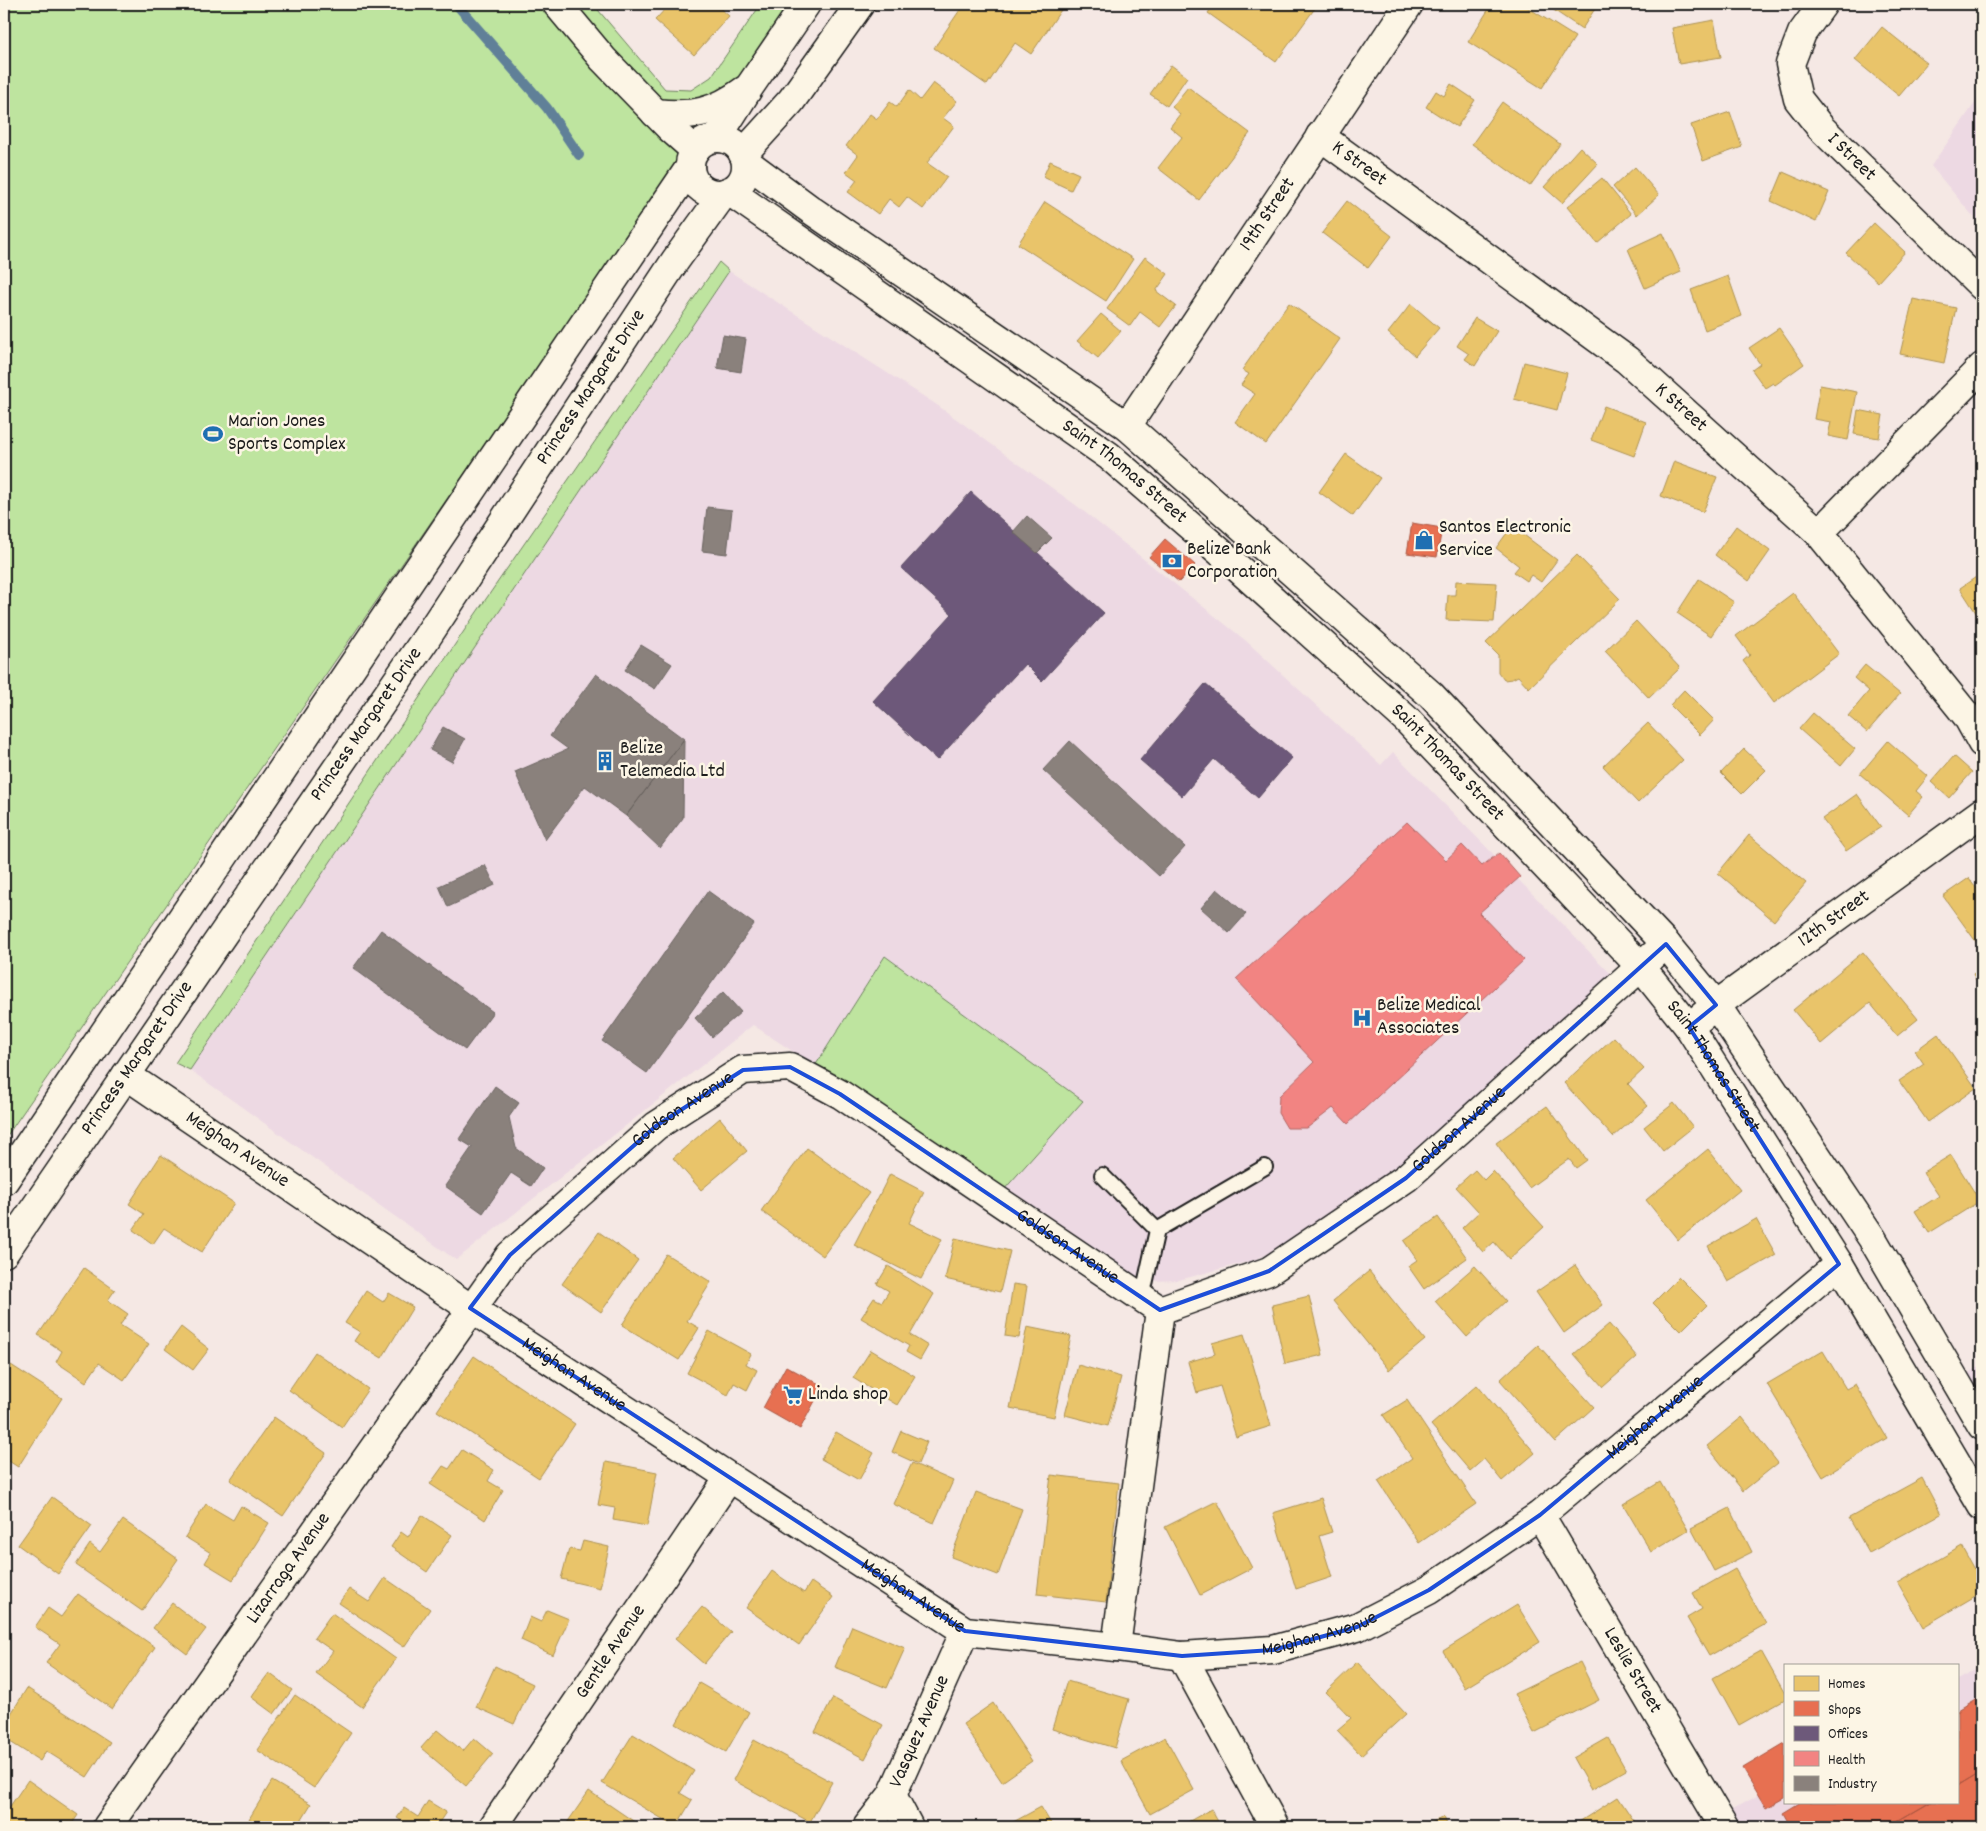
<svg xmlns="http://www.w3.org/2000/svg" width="1986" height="1831" font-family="Dekko,sans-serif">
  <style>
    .built { fill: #edd9e3 }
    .green { fill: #bee49f; stroke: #6d805e }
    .homes { fill: #e9c46a; stroke: #ac9253 }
    .shops { fill: #e76f51; stroke: #aa5641 }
    .offices { fill: #6d597a; stroke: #55475e }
    .health { fill: #f28482; stroke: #b26563 }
    .industry { fill: #8a817c; stroke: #69635f }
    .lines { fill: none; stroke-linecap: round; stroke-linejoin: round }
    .stream { stroke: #608098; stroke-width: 10 }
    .lane-casing { stroke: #1c1c1c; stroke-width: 18 }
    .street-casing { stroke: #1c1c1c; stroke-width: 31 }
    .secondary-casing { stroke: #1c1c1c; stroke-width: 31 }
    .lane { stroke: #fcf5e5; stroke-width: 14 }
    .street { stroke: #fcf5e5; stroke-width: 28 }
    .secondary { stroke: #fcf5e5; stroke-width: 28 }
    .marked { fill: none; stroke: #1d4ed8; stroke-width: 4; stroke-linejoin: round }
    .labels { text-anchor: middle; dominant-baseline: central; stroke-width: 5; stroke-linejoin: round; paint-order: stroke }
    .street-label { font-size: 20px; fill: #1c1c1c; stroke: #fcf5e5 }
    .poi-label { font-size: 20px; fill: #1c1c1c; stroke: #fcf5e5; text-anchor: start }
  </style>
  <rect width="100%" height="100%" fill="#f5e8e4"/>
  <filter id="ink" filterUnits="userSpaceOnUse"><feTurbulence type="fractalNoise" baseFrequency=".02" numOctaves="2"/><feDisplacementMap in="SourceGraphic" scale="10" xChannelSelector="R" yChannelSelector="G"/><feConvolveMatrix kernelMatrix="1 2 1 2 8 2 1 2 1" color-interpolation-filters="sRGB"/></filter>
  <g filter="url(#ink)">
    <path class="built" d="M1982,93V227L1931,166Z
      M729,271L937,405L1077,506L1245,640L1381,765L1393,752L1613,976L1390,1178L1311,1234L1254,1260L1179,1280L1128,1282L994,1201L885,956L815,1066L753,1025L456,1260L190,1070Z
      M1982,1365V1407L1964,1376Z
      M1982,1666V1827H1734L1725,1814L1785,1780V1802H1957V1680Z"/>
    <path class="green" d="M4,4H593L665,89L691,90L711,77L761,4H789L4,1140Z
      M719,262L729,271L190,1070L175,1063L468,625Z
      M885,956L1083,1101L994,1201L815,1066Z"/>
    <path class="homes" d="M670,4H715L729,16L694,55L655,20Z
      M964,4H1065L1031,54L1015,43L987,85L934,48Z
      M1214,4H1318L1276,62L1208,13Z
      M1492,4H1522L1575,37L1542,88L1468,42Z
      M1547,4H1598L1582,29L1546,5Z
      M1714,20L1721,57L1679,64L1672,28Z
      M1882,27L1927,63L1899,96L1855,60Z
      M1171,65L1187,77L1167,106L1150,94Z
      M933,83L957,101L943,118L954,126L927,163L947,177L923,209L907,197L899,207L889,199L878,214L848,192L857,180L846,172L858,155L846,146L870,114L877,119L890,102L897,107L909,90L920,100Z
      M1451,84L1475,100L1457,127L1426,107L1436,91L1444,96Z
      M1188,87L1250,133L1199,200L1158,168L1182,137L1170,127L1180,114L1172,107Z
      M1502,102L1560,144L1530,186L1472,144Z
      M1730,112L1742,147L1703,161L1691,125Z
      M1580,147L1598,164L1562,203L1544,187Z
      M1050,161L1079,174L1071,190L1043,177Z
      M1635,167L1659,195L1637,215L1613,187Z
      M1783,172L1829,192L1816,222L1771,201Z
      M1602,178L1631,214L1597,243L1567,207Z
      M1347,201L1392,236L1368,268L1322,233Z
      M1045,202L1133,259L1106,301L1018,244Z
      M1874,223L1905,252L1878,282L1846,253Z
      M1663,233L1681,272L1645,288L1628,249Z
      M1145,257L1168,274L1156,291L1176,306L1160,327L1140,312L1130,326L1107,309Z
      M1728,276L1742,316L1705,330L1691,290Z
      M1913,299L1956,308L1944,363L1900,354Z
      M1289,303L1340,339L1266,444L1235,422L1255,394L1241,385L1249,374L1242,370Z
      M1411,304L1439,328L1415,356L1388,333Z
      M1101,314L1121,331L1098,358L1077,341Z
      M1475,318L1497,331L1475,366L1465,359L1469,354L1457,346Z
      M1779,328L1804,364L1775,385L1773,383L1765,388L1752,370L1760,364L1749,348Z
      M1524,362L1567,373L1557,410L1514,399Z
      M1820,385L1857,392L1848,440L1828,436L1831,422L1814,419Z
      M1604,406L1646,422L1634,456L1591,440Z
      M1858,410L1883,415L1879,438L1854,434Z
      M1346,454L1380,478L1353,516L1319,492Z
      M1674,461L1717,477L1703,512L1661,496Z
      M1512,526L1557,560L1541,582L1531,575L1527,581L1514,572L1519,566L1496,548Z
      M1736,526L1770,551L1749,581L1715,555Z
      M1577,555L1620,599L1529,688L1518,676L1512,679L1504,680L1498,672V655L1486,643Z
      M1982,573V622L1960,588Z
      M1699,579L1734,602L1711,636L1677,613Z
      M1456,581L1497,583L1494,622L1446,620L1448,595H1455Z
      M1793,593L1839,654L1774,703L1743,661L1750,655L1736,636Z
      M1636,621L1680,668L1649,698L1605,651Z
      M1865,665L1900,694L1867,732L1848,716L1869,691L1854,678Z
      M1684,690L1714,720L1700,735L1670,705Z
      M1813,713L1855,749L1841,766L1799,729Z
      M1648,723L1683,760L1638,803L1603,766Z
      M1888,741L1928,776L1916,791L1923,797L1908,815L1860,774Z
      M1744,749L1766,770L1742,794L1721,773Z
      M1954,756L1972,772L1949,798L1931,782Z
      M1857,794L1881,827L1846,851L1822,819Z
      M1749,835L1806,883L1774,921L1718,873Z
      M1969,878L1978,890L1982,887V950L1943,896Z
      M1863,952L1918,1019L1897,1036L1870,1003L1821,1044L1793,1010Z
      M1982,969V991L1973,974Z
      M1938,1034L1976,1088L1928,1122L1899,1081L1924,1064L1915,1051Z
      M1614,1037L1644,1069L1628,1084L1648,1106L1613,1137L1564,1083Z
      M1674,1103L1693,1127L1663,1151L1644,1127Z
      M1547,1106L1587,1160L1576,1168L1569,1159L1529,1188L1496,1143Z
      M720,1118L747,1151L701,1190L673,1158Z
      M807,1148L869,1193L823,1256L761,1211Z
      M1708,1149L1740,1190L1678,1240L1646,1200Z
      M161,1155L234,1203L202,1252L164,1228L153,1244L133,1230L144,1214L129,1204Z
      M1951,1155L1980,1201L1929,1233L1915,1211L1939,1196L1923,1172Z
      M1475,1170L1484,1180L1493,1171L1544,1227L1509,1259L1494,1242L1483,1252L1462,1228L1479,1212L1456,1187Z
      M890,1174L924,1192L909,1223L942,1239L921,1279L854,1245Z
      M1438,1217L1467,1258L1424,1289L1408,1266L1417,1260L1404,1241Z
      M1756,1219L1776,1255L1728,1282L1708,1246Z
      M599,1232L638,1260L601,1312L562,1284Z
      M955,1238L1010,1251L1000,1292L945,1279Z
      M666,1254L711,1282L687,1321L699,1328L679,1360L622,1325Z
      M1575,1265L1603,1305L1564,1333L1536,1292Z
      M888,1266L934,1294L910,1335L928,1346L920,1360L906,1352L909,1346L861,1318L874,1298L882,1302L889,1291L877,1284Z
      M1475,1266L1506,1301L1467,1337L1435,1301Z
      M84,1268L115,1290L108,1300L128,1314L120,1325L149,1344L124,1380L99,1363L86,1382L56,1362L62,1351L38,1335Z
      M1369,1271L1425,1340L1389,1370L1333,1301Z
      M1679,1277L1707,1305L1681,1331L1653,1303Z
      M1013,1284L1027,1286L1019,1338L1005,1336Z
      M366,1291L383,1302L389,1293L413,1307L382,1358L354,1341L360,1332L345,1323Z
      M1309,1296L1323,1355L1285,1364L1272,1305Z
      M1609,1324L1637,1357L1603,1387L1574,1354Z
      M181,1327L209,1349L193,1370L165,1349Z
      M1027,1327L1071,1336L1054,1417L1010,1408Z
      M709,1331L751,1354L746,1364L757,1370L747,1390L734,1383L728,1395L687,1373Z
      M1244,1334L1271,1426L1236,1437L1220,1386L1197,1393L1188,1362L1215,1354L1212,1343Z
      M1538,1345L1594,1407L1555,1442L1500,1380Z
      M871,1350L915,1376L897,1405L853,1378Z
      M1823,1351L1846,1389L1855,1384L1887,1438L1823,1477L1767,1384Z
      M315,1352L368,1389L342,1427L289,1390Z
      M474,1356L575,1424L539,1478L437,1411Z
      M11,1365L62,1398L18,1467L4,1458V1377Z
      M1078,1365L1121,1377L1108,1426L1065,1415Z
      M1477,1385L1535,1453L1502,1481L1484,1459L1470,1471L1431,1425Z
      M1407,1400L1476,1504L1419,1543L1378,1481L1412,1458L1383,1415Z
      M274,1417L326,1453L283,1516L230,1480Z
      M1742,1417L1778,1463L1743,1491L1707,1446Z
      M901,1431L927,1442L918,1464L892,1452Z
      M836,1432L874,1453L859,1480L821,1459Z
      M462,1450L494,1470L488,1481L503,1490L485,1520L430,1484L443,1466L449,1469Z
      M606,1462L657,1472L647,1526L613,1520L615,1508L598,1505Z
      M912,1463L953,1481L934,1523L893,1504Z
      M1051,1475L1119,1483L1106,1602L1037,1594Z
      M1922,1478L1941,1514L1869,1553L1849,1518Z
      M1660,1482L1688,1530L1651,1552L1623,1504Z
      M976,1492L1022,1509L998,1575L951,1557Z
      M52,1497L92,1526L58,1574L18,1545Z
      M1321,1498L1332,1532L1319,1536L1332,1577L1296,1589L1273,1513Z
      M1217,1501L1252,1568L1200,1595L1165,1527Z
      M206,1504L233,1520L241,1506L269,1523L233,1580L205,1563L211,1553L185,1537Z
      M1730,1508L1752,1552L1714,1571L1691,1528Z
      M422,1515L452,1535L427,1572L391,1547L401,1532L408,1537Z
      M123,1520L178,1559L142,1611L76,1565L90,1544L100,1552Z
      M583,1541L609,1547L600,1588L561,1579L569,1549L580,1551Z
      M1962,1546L1982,1582V1592L1923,1627L1898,1583Z
      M1735,1569L1766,1624L1709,1656L1687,1618L1702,1609L1693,1593Z
      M772,1571L804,1593L811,1582L833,1597L799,1645L746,1608Z
      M385,1578L430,1609L404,1647L339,1603L349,1589L369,1602Z
      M78,1594L155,1647L112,1709L46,1663L60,1644L35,1627L48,1608L61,1617Z
      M172,1603L206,1629L187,1654L153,1628Z
      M1517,1605L1540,1642L1465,1688L1443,1651Z
      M702,1607L731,1632L704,1664L675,1639Z
      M547,1610L569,1619L553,1655L521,1640L530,1617L541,1622Z
      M332,1613L396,1659L362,1707L316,1674L333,1651L314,1638Z
      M852,1626L905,1648L887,1688L835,1667Z
      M1761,1651L1785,1694V1699L1739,1725L1713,1678Z
      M1357,1662L1406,1714L1361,1755L1337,1730L1351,1718L1326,1692Z
      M1580,1662L1599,1700L1534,1733L1514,1694Z
      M495,1666L533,1684L514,1724L476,1707Z
      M269,1673L292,1690L274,1714L251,1697Z
      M1067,1681L1129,1699L1115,1748L1052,1729Z
      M699,1683L749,1712L726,1752L676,1724Z
      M27,1688L110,1742L87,1777L46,1751L40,1761L4,1738V1725Z
      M295,1695L351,1733L314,1788L257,1750Z
      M833,1698L883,1725L865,1759L815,1732Z
      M993,1703L1032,1761L1002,1782L963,1724Z
      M437,1730L463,1751L474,1738L493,1754L466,1786L421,1748Z
      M633,1734L694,1771L680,1793L692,1800L676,1827L602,1783Z
      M1165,1737L1194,1790L1150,1814L1121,1761Z
      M1608,1738L1626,1770L1591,1790L1573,1758Z
      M754,1740L832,1782L810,1822L733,1780Z
      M28,1780L78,1815L70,1827H60L57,1825L55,1827H4V1815Z
      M272,1781L311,1804L297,1827H263L249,1819Z
      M589,1791L642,1827H575L567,1823Z
      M1618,1797L1638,1827H1571Z
      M428,1801L446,1812L436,1827H409L410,1826L397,1818L404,1808L418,1817Z
      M1041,1807L1053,1827H1004Z
      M1211,1809L1221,1827H1179Z
      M1444,1817L1448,1827H1421Z"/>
    <path class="shops" d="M1412,523L1442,528L1437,557L1407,553Z
      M1165,539L1195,565L1179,582L1149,557Z
      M786,1366L823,1386L800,1429L763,1408Z
      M1982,1696V1772L1957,1787V1711Z
      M1785,1743V1798L1767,1808L1743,1768Z
      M1982,1772V1827H1888L1931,1802H1957V1787Z
      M1801,1802H1931L1888,1827H1791L1783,1813Z"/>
    <path class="offices" d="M971,492L1104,613L1042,681L1025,664L937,760L873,701L952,614L901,568Z
      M1205,684L1292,758L1258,798L1214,759L1182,796L1140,760Z"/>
    <path class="health" d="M1407,822L1446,860L1462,845L1482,866L1499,853L1520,877L1479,913L1524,960L1348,1124L1333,1108L1307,1128H1287L1278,1113L1279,1096L1314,1062L1236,979Z"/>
    <path class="industry" d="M723,335L746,339L741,372L717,368Z
      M707,507L732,510L727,554L702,551Z
      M1027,516L1052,538L1037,553L1013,532Z
      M641,645L672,664L655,689L625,670Z
      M596,674L684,739L626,816L585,786L545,840L515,772L568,749L550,736Z
      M443,727L465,739L452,762L430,750Z
      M684,739L683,818L660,848L626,816Z
      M1070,741L1185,847L1159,876L1043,770Z
      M485,865L495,885L448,907L439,886Z
      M1217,889L1246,914L1229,933L1201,908Z
      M708,891L754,924L647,1073L602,1041Z
      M381,930L493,1012L465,1050L353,968Z
      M723,992L741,1012L712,1037L695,1018Z
      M495,1086L519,1103L509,1117L516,1148L543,1168L531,1186L511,1173L483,1213L445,1186L472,1147L459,1139Z"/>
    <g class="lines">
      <path class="stream" d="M456,4L547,108L579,155"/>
      <defs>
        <path id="lane" d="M1102,1175L1157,1230L1142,1298
          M1157,1230L1265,1167"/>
        <g id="street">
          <path d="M557,4L603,59L670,128L695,150"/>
          <path id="s1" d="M1823,4L1802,33L1790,64L1798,99L1821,128L1982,286"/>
          <path id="s2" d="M1320,136L1627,360L1819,533L1967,716L1982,743"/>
          <path id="s3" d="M1127,426L1409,4"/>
          <path d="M1819,533L1982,367"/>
          <path id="s4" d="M1689,1027L1716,1005L1982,812"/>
          <path id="s5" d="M126,1075L470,1308L965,1631L1116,1647L1182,1656L1273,1650L1357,1627L1429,1590L1540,1515L1839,1264"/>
          <path id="s6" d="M1540,1515L1724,1827"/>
          <path d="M1116,1647L1160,1310"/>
          <path d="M1182,1656L1275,1827"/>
          <path d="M892,1795L909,1827"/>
          <path id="s7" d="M107,1827L510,1255L656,1126L743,1070L790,1067L840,1094L1160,1310L1269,1271L1406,1178L1666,944"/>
          <path id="s8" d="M493,1827L729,1478"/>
          <path id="s9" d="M867,1827L892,1795L965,1631"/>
        </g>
        <g id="secondary">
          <path d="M655,113C693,117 714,113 745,90"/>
          <path d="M717,138L750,86L806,4"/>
          <circle cx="718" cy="166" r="28"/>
          <path d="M743,154L791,101L860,4"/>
          <path d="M746,162L811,210L1127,426L1431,695L1666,944L1716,1005L1872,1238L1982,1426"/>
          <path id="s10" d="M729,191L1109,456L1219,551L1407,720L1641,967L1689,1027L1839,1264L1982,1506"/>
          <path d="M4,1181L690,167"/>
          <path id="s11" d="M4,1253L425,640L675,261L724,193"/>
        </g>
      </defs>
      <use href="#lane" class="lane-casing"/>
      <use href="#street" class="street-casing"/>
      <use href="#secondary" class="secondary-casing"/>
      <use href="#lane" class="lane"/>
      <use href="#street" class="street"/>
      <use href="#secondary" class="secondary"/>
    </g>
  </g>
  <path class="marked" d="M1666,944L1716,1005L1689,1027L1839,1264L1540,1515L1429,1590L1357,1627L1273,1650L1182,1656L965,1631L470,1308L510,1255L656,1126L743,1070L790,1067L840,1094L1160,1310L1269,1271L1406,1178Z"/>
  <defs>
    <symbol id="stadium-bare" viewBox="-9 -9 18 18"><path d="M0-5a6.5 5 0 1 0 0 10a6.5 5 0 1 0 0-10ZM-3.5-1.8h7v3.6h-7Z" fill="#1f6fb2" stroke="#fcf5e5" stroke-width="2.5" paint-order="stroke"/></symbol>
    <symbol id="shop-bare" viewBox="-9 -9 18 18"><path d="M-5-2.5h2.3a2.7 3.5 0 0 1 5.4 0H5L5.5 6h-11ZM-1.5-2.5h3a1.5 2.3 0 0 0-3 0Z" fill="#1f6fb2" stroke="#fcf5e5" stroke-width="2.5" paint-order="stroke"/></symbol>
    <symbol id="bank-bare" viewBox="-9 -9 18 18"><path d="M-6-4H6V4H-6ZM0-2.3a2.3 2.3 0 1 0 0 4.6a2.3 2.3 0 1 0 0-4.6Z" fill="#1f6fb2" stroke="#fcf5e5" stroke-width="2.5" paint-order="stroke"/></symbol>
    <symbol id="building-bare" viewBox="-9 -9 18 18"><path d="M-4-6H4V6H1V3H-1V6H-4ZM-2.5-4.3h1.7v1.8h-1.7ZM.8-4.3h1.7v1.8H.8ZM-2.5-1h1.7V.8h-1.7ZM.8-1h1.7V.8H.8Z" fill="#1f6fb2" stroke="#fcf5e5" stroke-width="2.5" paint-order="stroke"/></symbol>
    <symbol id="hospital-bare" viewBox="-9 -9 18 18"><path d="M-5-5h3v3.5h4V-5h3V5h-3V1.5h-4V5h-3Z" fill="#1f6fb2" stroke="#fcf5e5" stroke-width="2.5" paint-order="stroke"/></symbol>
    <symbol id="supermarket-bare" viewBox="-9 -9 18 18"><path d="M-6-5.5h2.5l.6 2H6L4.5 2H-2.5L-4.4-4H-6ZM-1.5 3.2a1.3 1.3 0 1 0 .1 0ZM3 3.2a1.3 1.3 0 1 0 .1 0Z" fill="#1f6fb2" stroke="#fcf5e5" stroke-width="2.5" paint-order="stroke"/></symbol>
  </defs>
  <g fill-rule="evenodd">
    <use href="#stadium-bare" x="199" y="420" width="28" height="28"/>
    <use href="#shop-bare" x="1410" y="526" width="28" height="28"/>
    <use href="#bank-bare" x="1158" y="547" width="28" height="28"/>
    <use href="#building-bare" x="591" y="747" width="28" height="28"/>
    <use href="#hospital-bare" x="1348" y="1004" width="28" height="28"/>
    <use href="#supermarket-bare" x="779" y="1381" width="28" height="28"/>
  </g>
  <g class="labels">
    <g class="street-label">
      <text stroke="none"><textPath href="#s1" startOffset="184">I Street</textPath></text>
      <text stroke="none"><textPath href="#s2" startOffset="48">K Street</textPath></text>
      <text stroke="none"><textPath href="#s3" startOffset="254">19th Street</textPath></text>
      <text stroke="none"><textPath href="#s11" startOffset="1046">Princess Margaret Drive</textPath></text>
      <text stroke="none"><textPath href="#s2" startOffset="452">K Street</textPath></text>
      <text stroke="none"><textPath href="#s10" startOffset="485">Saint Thomas Street</textPath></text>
      <text stroke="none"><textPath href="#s11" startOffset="641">Princess Margaret Drive</textPath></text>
      <text stroke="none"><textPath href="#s10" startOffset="920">Saint Thomas Street</textPath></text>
      <text stroke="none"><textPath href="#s4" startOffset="181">12th Street</textPath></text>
      <text stroke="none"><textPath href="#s11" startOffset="236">Princess Margaret Drive</textPath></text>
      <text stroke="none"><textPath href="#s10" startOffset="1325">Saint Thomas Street</textPath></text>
      <text stroke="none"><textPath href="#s7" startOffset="926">Goldson Avenue</textPath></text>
      <text stroke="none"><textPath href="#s7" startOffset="1841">Goldson Avenue</textPath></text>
      <text stroke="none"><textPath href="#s5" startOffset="134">Meighan Avenue</textPath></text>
      <text stroke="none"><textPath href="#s7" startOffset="1376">Goldson Avenue</textPath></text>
      <text stroke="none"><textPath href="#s5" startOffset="539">Meighan Avenue</textPath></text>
      <text stroke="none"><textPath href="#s5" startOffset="1769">Meighan Avenue</textPath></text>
      <text stroke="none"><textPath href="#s7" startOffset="316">Lizarraga Avenue</textPath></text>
      <text stroke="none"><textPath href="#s5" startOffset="944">Meighan Avenue</textPath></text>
      <text stroke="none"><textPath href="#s5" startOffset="1365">Meighan Avenue</textPath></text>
      <text stroke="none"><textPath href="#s8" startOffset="211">Gentle Avenue</textPath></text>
      <text stroke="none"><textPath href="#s6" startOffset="181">Leslie Street</textPath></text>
      <text stroke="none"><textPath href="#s9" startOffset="110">Vasquez Avenue</textPath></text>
    </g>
    <g class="poi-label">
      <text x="228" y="422">Marion Jones<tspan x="228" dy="23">Sports Complex</tspan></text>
      <text x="1439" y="528">Santos Electronic<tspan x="1439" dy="23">Service</tspan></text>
      <text x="1187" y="550">Belize Bank<tspan x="1187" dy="23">Corporation</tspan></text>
      <text x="620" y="749">Belize<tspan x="620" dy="23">Telemedia Ltd</tspan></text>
      <text x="1377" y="1006">Belize Medical<tspan x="1377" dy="23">Associates</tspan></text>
      <text x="808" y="1395">Linda shop</text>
    </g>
  </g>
  <rect width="1986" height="1831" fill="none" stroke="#fcf5e5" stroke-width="20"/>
  <rect x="10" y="10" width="1966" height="1811" fill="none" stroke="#1c1c1c" stroke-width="2" filter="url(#ink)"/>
  <rect x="1784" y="1664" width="175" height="140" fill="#fcf5e5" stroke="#a29e95"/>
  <rect x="1794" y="1676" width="25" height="15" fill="#e9c46a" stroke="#a29e95"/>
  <text x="1828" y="1688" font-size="15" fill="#1c1c1c">Homes</text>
  <rect x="1794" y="1701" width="25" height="15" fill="#e76f51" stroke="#a29e95"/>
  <text x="1828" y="1714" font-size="15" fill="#1c1c1c">Shops</text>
  <rect x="1794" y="1726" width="25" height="15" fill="#6d597a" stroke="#a29e95"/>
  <text x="1828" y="1738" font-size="15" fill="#1c1c1c">Offices</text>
  <rect x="1794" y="1751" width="25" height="15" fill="#f28482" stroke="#a29e95"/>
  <text x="1828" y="1764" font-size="15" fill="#1c1c1c">Health</text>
  <rect x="1794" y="1776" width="25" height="15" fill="#8a817c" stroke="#a29e95"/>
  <text x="1828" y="1788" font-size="15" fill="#1c1c1c">Industry</text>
</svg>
